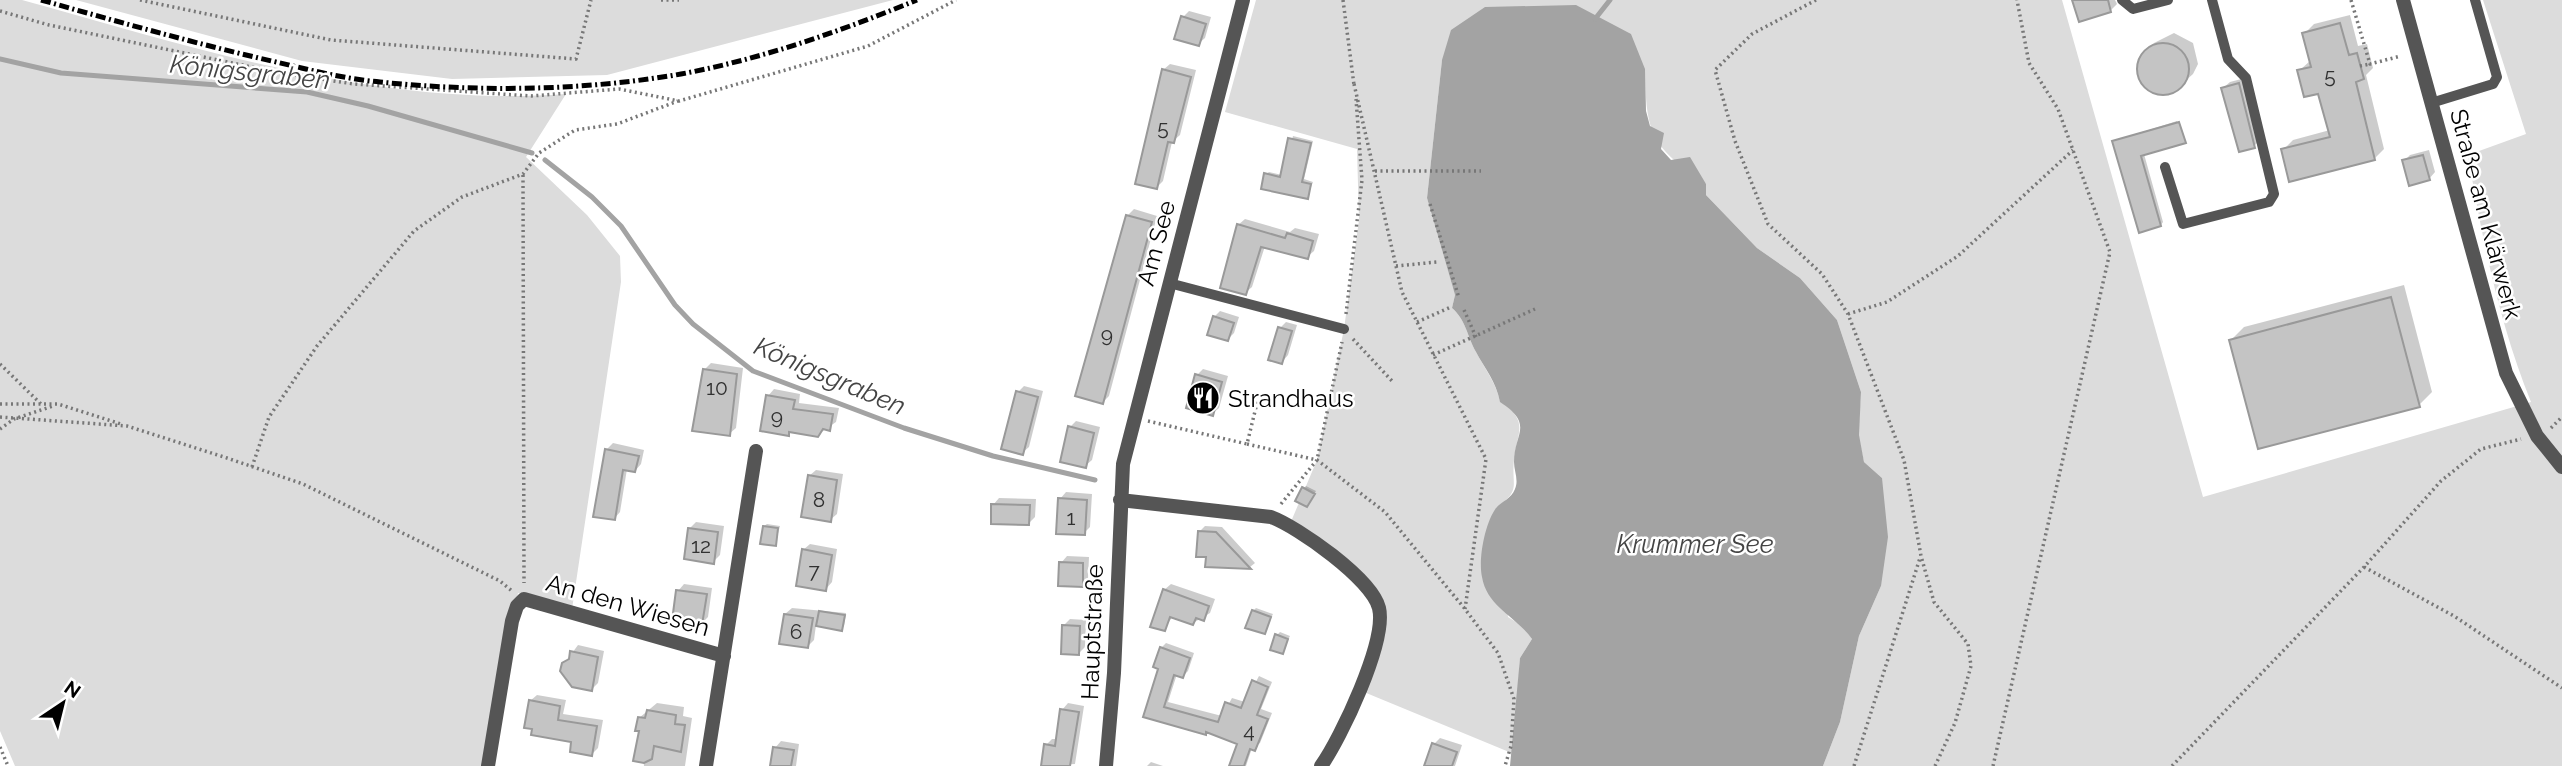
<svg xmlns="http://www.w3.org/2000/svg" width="2562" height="766" font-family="Raleway,sans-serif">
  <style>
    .green { fill: #dcdcdc }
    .water { fill: #a3a3a3 }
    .shadow { fill: #0003 }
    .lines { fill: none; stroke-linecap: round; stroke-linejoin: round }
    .stream { stroke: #a3a3a3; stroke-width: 5 }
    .building { fill: #c4c4c4; stroke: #999; stroke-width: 2 }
    .path { stroke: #777; stroke-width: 3.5; stroke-dasharray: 2 3.5; stroke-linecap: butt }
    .lane { stroke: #555; stroke-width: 10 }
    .street { stroke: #555; stroke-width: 14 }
    .rail { stroke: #000; stroke-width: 5; stroke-dasharray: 10 3.5 2 3.5; stroke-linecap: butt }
    .labels { text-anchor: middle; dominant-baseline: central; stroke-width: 5; stroke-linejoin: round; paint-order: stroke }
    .number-label { font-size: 21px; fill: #313131 }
    .street-label { font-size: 24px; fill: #000; stroke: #fff }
    .poi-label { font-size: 24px; fill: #000; stroke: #fff; text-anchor: start }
    .water-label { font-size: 26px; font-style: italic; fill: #444; stroke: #fff }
  </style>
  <rect width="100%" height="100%" fill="#fff"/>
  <path class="green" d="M0,0H22C199,49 379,108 566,94L526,157L587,215L620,256L621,282L572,609L518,593L488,766H15L0,731Z
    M76,0H893L607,75L452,79L302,61Z
    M1256,0H2062L2203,497L2531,402C2499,323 2482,238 2468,155L2526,134L2483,0H2562V766H1823L1840,722L1859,636L1881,586L1882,478L1864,462L1858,435L1861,392L1837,320L1800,278L1757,248L1706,195V184C1651,146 1646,135 1645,69L1442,60L1427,198L1455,295L1452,308C1466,320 1467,336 1476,352C1485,369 1495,381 1500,401C1530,422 1517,431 1514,460C1511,487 1522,489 1496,508L1508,617L1524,627L1532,639L1520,658L1514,754L1359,690L1378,635L1377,599L1290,524L1317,460L1344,329L1359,220L1357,149L1225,112Z"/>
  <path class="water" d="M1576,5L1631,34L1645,69L1646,111L1650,126L1664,133L1661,149L1671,160L1690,157L1706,184V195L1757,248L1800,278L1837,320L1861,392L1859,435L1864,462L1882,478L1888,537L1881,586L1859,636L1840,722L1823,766H1510L1520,658L1532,639C1516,616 1487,607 1482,577C1478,559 1485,523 1496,508C1502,501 1511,499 1515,489C1519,480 1514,471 1514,462C1514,433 1535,425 1500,402C1496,381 1485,369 1476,352C1467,336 1466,320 1452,308L1455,295L1427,198L1442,60L1451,30L1485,7Z"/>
  <path class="shadow" d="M2074,0H2115L2117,4L2110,11Z
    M1189,11L1211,17L1205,38L1198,44L1183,17Z
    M2350,15L2358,46L2367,44L2373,68L2366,75L2384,149L2374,159L2283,150L2293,140L2330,130L2319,92L2299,71L2311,60L2304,34L2314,24Z
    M2174,33L2193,43L2198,64L2193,74L2173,92L2162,94L2152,92L2143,85L2138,63L2154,43Z
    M1170,64L1196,70L1180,135L1172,142L1163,181L1157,187L1163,70Z
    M2245,78L2260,140L2254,146L2223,88L2230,82Z
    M2177,121L2184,142L2144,154L2163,222L2161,225L2114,141Z
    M1293,136L1313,141L1304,179L1313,182L1307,197L1266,174L1269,172L1282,175Z
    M2429,150L2435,172L2429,179L2404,161L2410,155Z
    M1134,209L1157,216L1109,396L1103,402L1127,216Z
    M1245,219L1290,232L1295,228L1319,234L1314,251L1307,257L1265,246L1252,287L1245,293L1238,225Z
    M2404,285L2432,392L2419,405L2231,340L2244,327Z
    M1220,311L1239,317L1234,333L1228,339L1214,317Z
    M1286,322L1297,325L1288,355L1282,362L1280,328Z
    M711,363L743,368L736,428L729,434L705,369Z
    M1203,369L1228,376L1219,408L1212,414L1197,375Z
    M1024,386L1043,391L1029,447L1022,453L1018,392Z
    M774,389L800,394L799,403L839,408L836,422L817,435L792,430L788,434L768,396Z
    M1076,421L1100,427L1092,460L1085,466L1070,427Z
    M613,443L644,450L641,464L635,471L627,469L620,512L614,519L607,449Z
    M816,470L843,474L837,514L830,520L809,476Z
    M1306,486L1316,491L1307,505L1304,488Z
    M1066,492L1092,494L1090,527L1084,533L1060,499Z
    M999,498L1036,499L1035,517L1029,523L993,505Z
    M696,522L724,526L720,555L713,562L690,528Z
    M767,524L780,526L775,545L764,526Z
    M1205,526L1222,527L1255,563L1250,567L1207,565L1208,556L1199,532Z
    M810,544L837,549L832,582L826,589L803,550Z
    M1067,556L1089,557L1088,579L1082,585L1061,563Z
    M684,584L712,588L708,617L701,624L678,591Z
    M1171,584L1215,599L1210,613L1193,623L1173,616L1164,629V590Z
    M792,608L846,613L844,626L841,629L816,625L814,640L807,647L785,614Z
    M1256,608L1273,614L1264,632L1253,611Z
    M1070,619L1086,620L1085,647L1079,653L1063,626Z
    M1280,632L1290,636L1282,652L1277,635Z
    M1166,643L1194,653L1188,671L1183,676L1177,674L1168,702L1222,716L1232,698L1245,702L1259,676L1272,682L1261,709L1272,713L1260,743L1252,748L1246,766H1231L1239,743L1207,731L1205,733L1145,715L1160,668L1161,648Z
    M578,645L604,651L598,683L592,689L564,664Z
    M537,695L566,700L563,714L603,720L598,748L592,754L573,741L530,701Z
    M657,703L684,707L683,716L692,718L685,766H644L639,718Z
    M1068,703L1084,706L1075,764L1043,766L1046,745L1052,739H1058L1062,710Z
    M1440,738L1462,745L1455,766H1426L1434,744Z
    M781,741L799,744L796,766H772L775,748Z
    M1151,762L1163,766H1147Z"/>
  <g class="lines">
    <path class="stream" d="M1595,19L1610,0
      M0,59L61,73L307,92L368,106L532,153
      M545,160L592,197L621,226L675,305L693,324L753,371L904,428L993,456L1095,480"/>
  </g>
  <path class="building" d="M2072,0H2108L2111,12L2079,22Z
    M1181,16L1206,24L1199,46L1174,39Z
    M2340,23L2349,55L2357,53L2364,79L2356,82L2375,160L2289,182L2281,149L2330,137L2318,94L2304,97L2297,70L2311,67L2302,33Z
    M2137 69a26 26 0 1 1 52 0a26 26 0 1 1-52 0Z
    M1162,69L1191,77L1174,143L1168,142L1157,189L1135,184Z
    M2239,83L2255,148L2239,152L2221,88Z
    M2179,122L2186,143L2141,156L2161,226L2139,233L2112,141Z
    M1288,138L1311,143L1302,182L1311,184L1308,199L1261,189L1264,173L1280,177Z
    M2423,155L2430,180L2409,186L2402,160Z
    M1126,215L1152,222L1103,404L1075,396Z
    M1237,224L1285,238L1287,233L1313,241L1308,259L1261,247L1246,295L1220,288Z
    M2391,297L2420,407L2258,449L2229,340Z
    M1213,316L1234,323L1228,341L1207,335Z
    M1278,327L1292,331L1282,364L1268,360Z
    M703,369L737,374L730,436L692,431Z
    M1195,374L1222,382L1213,416L1186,408Z
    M1016,391L1038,397L1023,455L1001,449Z
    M766,395L795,400L793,409L833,414L830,431L823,429L818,437L789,432V436L760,431Z
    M1068,426L1094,433L1086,468L1060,462Z
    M605,449L639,456L635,472L623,470L615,520L593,517Z
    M808,475L837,480L831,522L801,517Z
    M1302,487L1315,494L1307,507L1295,501Z
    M1058,498L1087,500L1085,535L1056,534Z
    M991,504L1030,505L1029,525L991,524Z
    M763,526L778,528L776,546L760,544Z
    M688,528L718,532L714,564L684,559Z
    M1198,531L1216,532L1251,569L1205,567L1206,557H1196Z
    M802,549L832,555L826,591L796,586Z
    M1059,562L1083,563V587L1058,586Z
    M1163,589L1209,606L1204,621L1196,618L1193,625L1170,617L1165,631L1150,627Z
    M676,590L707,594L702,625L672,621Z
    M1252,610L1271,617L1265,634L1245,628Z
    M819,611L845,615L842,631L816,626Z
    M784,614L813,618L808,648L779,644Z
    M1062,625L1080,626L1079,655L1061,654Z
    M1275,634L1288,639L1283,654L1270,650Z
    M1160,647L1190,658L1183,678L1174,675L1164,707L1218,722L1225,702L1241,708L1252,680L1268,687L1257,715L1268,719L1255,751L1250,749L1244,766H1229L1237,744L1206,732V735L1143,717L1158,669L1153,667Z
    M570,651L598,657L592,691L572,687L560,671L562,663L569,659Z
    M529,700L560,706L558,720L597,726L592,756L570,752L571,742L531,735L532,729L524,728Z
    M1060,709L1079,712L1070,766H1041L1044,744L1055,746Z
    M647,710L676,715L675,724L685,725L681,752L654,746L652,759L644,763L633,761L639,731H635L638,717L645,718Z
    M1432,743L1457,752L1452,766H1424Z
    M773,747L794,750L791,766H770Z"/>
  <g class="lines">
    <path class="path" d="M140,0L331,40L576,59L591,0
      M661,0H679
      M1343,0L1354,85
      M1816,0L1752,34L1715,70L1735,141L1768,224L1822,274L1848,314L1904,460L1921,556L1934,602L1968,644L1971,666L1955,723L1935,766
      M2351,0L2370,64L2401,56
      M0,11L49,25L281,73L354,84L531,96L619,89L679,101L868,46L956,0
      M2360,66L2370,64
      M1354,84L1402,292L1486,459L1465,609
      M1375,171H1481
      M523,175L524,583
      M1430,204L1459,298
      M1396,266L1437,262
      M1464,310L1476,337
      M1346,314L1362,180L1356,99
      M1848,314L1887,302L1958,256L2073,150
      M1417,322L1451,307
      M1353,339L1392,381
      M1433,355L1535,309
      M0,364L41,404
      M0,404H58L121,424
      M0,417L127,426L227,458L303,484L500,581L512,591
      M1148,421L1247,444L1258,399
      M2551,428L2562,417
      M0,429L14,419L53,406
      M1247,444L1317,460L1385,512L1465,609L1498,653L1514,699L1511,746L1505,766
      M252,467L269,417L317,346L414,231L462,197L523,174L539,153L575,130L617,124L678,101
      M1281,504L1317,460L1342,342
      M2364,567L2454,616L2562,688
      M0,747L8,766
      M1854,766L1920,558
      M1993,766L2110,252L2058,109L2029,63L2017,0
      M2172,766L2364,567L2441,481L2481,449L2521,439"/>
    <path class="lane" d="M2122,0L2133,9L2168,0
      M2431,103L2493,84L2497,77L2475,0
      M2165,167L2183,224L2269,202L2274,194L2246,78L2228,59L2212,0
      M1169,283L1344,329"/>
    <path class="street" d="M2403,0L2506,373L2537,436L2562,467
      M1120,500L1271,517C1298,527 1372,579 1379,608C1387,641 1341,738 1321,766
      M488,766L512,621L517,606L524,599L724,656
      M706,766L756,451
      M1106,766L1114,673L1123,464L1243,0"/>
    <path class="rail" d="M41,0C119,22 197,44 276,62C310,70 345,79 380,82C477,92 584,91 681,74C762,59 841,31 917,0"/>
  </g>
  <defs>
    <symbol id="restaurant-disc" viewBox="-11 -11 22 22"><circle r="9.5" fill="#000" stroke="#fff"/><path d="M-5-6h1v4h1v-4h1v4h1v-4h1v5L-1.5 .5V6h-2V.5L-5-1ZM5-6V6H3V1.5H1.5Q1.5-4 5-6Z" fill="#fff"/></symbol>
  </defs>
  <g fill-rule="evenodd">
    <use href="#restaurant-disc" x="1184" y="379" width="38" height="38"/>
  </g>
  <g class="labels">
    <g class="number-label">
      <text x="2330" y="75">5</text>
      <text x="1163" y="127">5</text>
      <text x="1107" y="334">9</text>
      <text x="717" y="387">10</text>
      <text x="777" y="416">9</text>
      <text x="819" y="499">8</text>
      <text x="1071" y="517">1</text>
      <text x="701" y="545">12</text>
      <text x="814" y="570">7</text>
      <text x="796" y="631">6</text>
      <text x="1249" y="730">4</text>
    </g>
    <g class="street-label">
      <text transform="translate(2486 214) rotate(75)">Straße am Klärwerk</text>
      <text transform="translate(1156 243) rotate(-75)">Am See</text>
      <text transform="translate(628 605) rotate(16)">An den Wiesen</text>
      <text transform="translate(1092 632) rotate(-88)">Hauptstraße</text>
    </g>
    <g class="poi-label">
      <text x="1228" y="398">Strandhaus</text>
    </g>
    <g class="water-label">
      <text transform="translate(250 72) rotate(6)">Königsgraben</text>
      <text transform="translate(830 376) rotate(23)">Königsgraben</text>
      <text x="1695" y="544">Krummer See</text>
    </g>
  </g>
  <g transform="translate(63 703) rotate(35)" stroke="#ffffff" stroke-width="5" paint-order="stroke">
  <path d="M0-5L12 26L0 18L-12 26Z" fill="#000000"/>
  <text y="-10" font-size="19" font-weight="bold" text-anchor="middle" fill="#000000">N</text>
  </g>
</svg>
